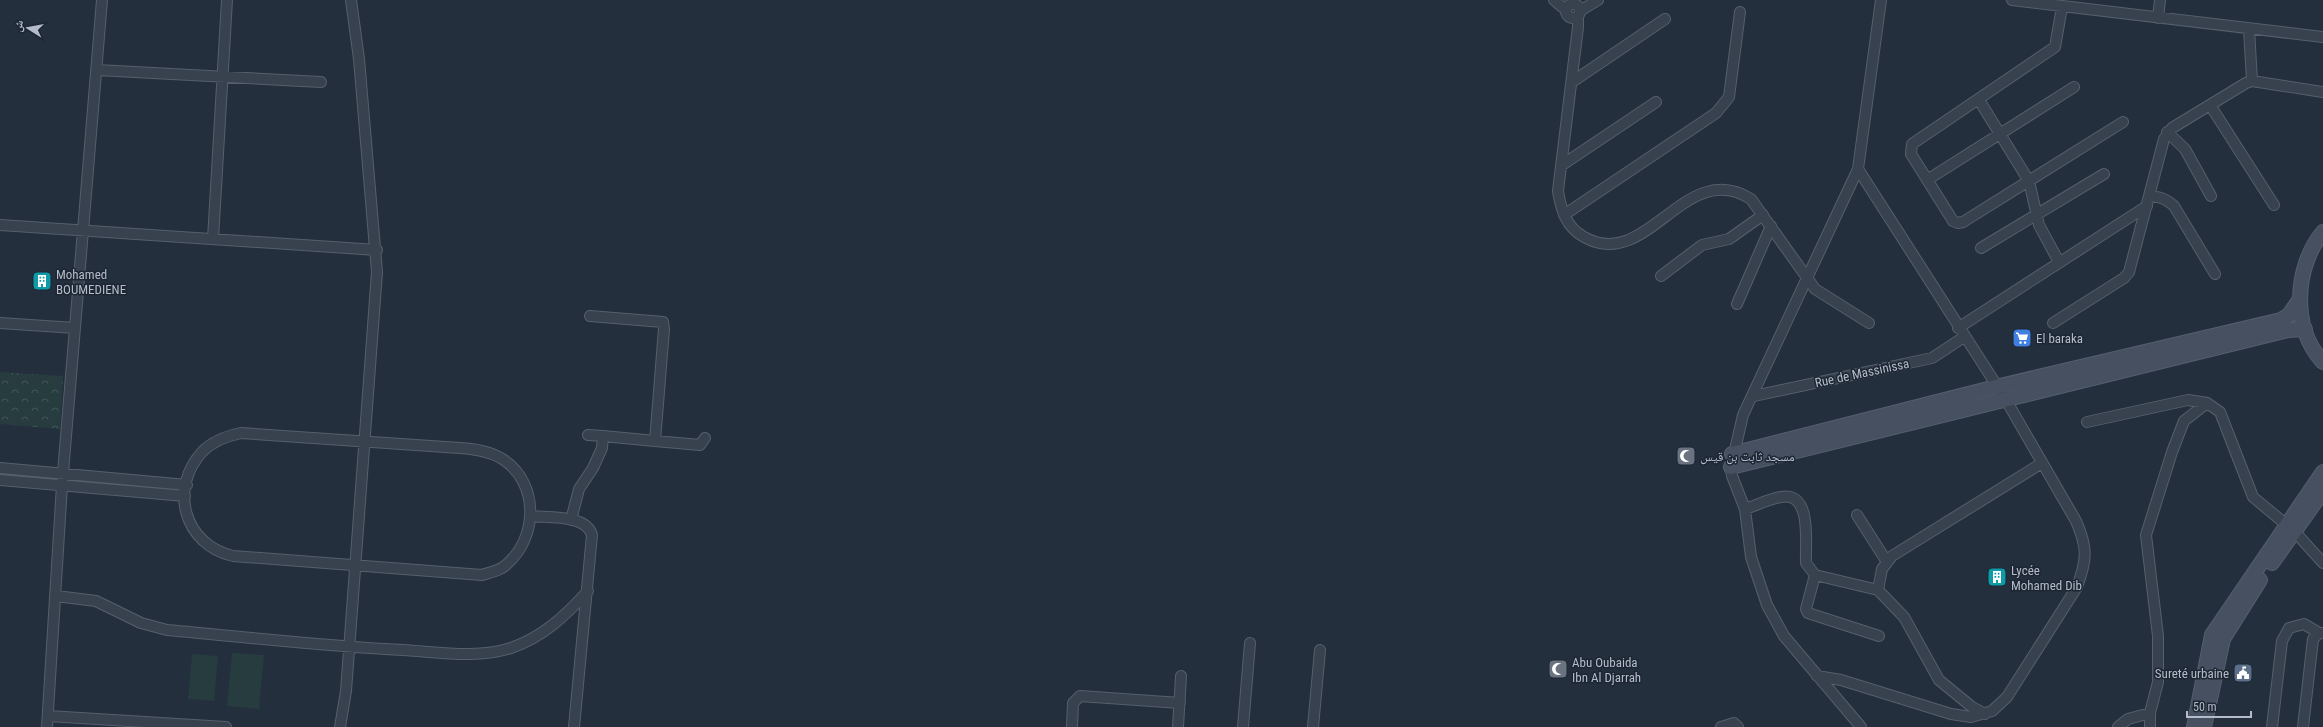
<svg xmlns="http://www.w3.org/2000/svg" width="2323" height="727" font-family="'Roboto Condensed','Noto Naskh Arabic',sans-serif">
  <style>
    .park { fill: url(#park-crowns) }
    .pitch { fill: #263c3f }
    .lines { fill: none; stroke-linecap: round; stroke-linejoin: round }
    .street-casing { stroke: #565f6c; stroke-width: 12 }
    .secondary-casing { stroke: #565f6c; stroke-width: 16 }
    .street { stroke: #38414e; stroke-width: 10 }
    .secondary { stroke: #465061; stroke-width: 14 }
    .labels { text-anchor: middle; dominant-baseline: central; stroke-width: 3; stroke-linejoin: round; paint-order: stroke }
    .poi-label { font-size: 13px; fill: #b4bcc9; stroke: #1d2633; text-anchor: start }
    .street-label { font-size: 13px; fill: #b4bcc9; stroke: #1d2633 }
  </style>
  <defs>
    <pattern id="park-crowns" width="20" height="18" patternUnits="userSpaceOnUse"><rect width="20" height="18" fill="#263c3f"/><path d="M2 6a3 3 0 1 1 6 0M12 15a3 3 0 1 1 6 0" fill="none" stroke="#435659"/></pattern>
  </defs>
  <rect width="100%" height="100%" fill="#242f3e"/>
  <path class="park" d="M0,372L63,376L60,429L0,424Z"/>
  <path class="pitch" d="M232,653L264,655L259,709L227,706Z
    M192,654L218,656L214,701L188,699Z"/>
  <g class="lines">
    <defs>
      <path id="street" d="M1554,0L1562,7L1567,8
        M2012,0L2323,37
        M1566 11a7 7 0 1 1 14 0a7 7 0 1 1-14 0Z
        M2062,7L2055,47L1912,144L1911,154L1953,221L1958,223L1963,222L2123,122
        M1580,11L1598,0
        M1578,17V27L1558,191C1561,210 1566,227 1584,237C1648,273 1684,157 1751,199L1815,289L1869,323
        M2158,18L2160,0
        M2249,29L2252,81
        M97,70L321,82
        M1572,82L1665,19
        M1979,100L2029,181L2039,225L2059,262
        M2210,105L2274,205
        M2167,132L2185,149L2211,196
        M1562,165L1656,102
        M1927,180L2074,87
        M2149,197C2160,196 2166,199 2174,206L2215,274
        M1564,215L1716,113L1729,97L1740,12
        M0,225L377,250
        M213,239L227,0
        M1981,248L2104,174
        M1661,276L1702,245L1729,239L1763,215
        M1737,304L1771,226
        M0,323L75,328
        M2053,323L2124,278L2129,272L2164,139L2172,128L2246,83L2252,81L2323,92
        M1958,328L2147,206
        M1754,396L1932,358L1964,337
        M2087,422L2188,400L2207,403
        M241,433L460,448C475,449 491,451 504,460C539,484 538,537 507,564C500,571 491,572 482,575L233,556C184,545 168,488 203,451C213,441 227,436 241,433Z
        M588,435L603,436
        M655,441L700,445L705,438
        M0,468L187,485
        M0,480L185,496
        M1745,509C1757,505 1769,499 1781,497C1813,491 1805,545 1806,563L1815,575L1878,590L1904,617L1939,680L1972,707L1985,714
        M1857,515L1887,562
        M531,516C548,518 586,514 592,535L574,727
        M571,520L579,489L593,468L602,448L603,436L655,441L664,329L663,322L590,316
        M1815,575L1806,609L1808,613L1879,636
        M1878,590L1882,569L1892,556L2042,463
        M56,596L96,601L141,623L167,630C246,637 324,646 403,650C438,652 477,659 511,648C543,637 565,616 588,591
        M1817,676L1841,680L1951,714L1971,717L1992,711L2007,697L2077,587C2087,560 2088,548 2076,521L2006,400L1858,169
        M48,716L226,727
        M47,727L62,485L102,0
        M340,727L346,691L377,272L359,59L351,0
        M1072,727L1073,703L1080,696L1180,703
        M1178,727L1181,676
        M1243,727L1250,643
        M1313,727L1320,650
        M1721,727L1734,723L1738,727
        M1861,727L1784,636L1767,605L1751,557L1745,509L1732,476L1731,467L1743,415L1858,169L1881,0
        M2118,727L2128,719L2150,713
        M2150,727V713L2158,682V636L2146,535L2172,452L2184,421L2207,403L2220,412L2253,497L2295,532L2323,563
        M2272,727L2282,641L2289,628L2304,624L2319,633
        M2303,727L2313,639L2319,633H2323"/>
      <path id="secondary" d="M2323,232C2294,267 2291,328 2323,362
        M1732,454L1996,387L2281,320L2289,315L2300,299
        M1731,467L2288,330L2305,329
        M2272,563L2323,491
        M2194,727L2212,635L2323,472
        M2204,727L2223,639L2260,580"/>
    </defs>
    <use href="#street" class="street-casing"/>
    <use href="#secondary" class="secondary-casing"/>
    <use href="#street" class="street"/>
    <use href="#secondary" class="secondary"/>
  </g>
  <defs>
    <symbol id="building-square" viewBox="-11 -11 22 22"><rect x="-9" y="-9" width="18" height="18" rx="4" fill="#0f9aa8" stroke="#1d2633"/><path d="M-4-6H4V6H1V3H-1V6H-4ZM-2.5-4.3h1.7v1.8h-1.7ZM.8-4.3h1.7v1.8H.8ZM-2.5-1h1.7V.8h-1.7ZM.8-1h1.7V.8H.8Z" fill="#fff"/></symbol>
    <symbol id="supermarket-square" viewBox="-11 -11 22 22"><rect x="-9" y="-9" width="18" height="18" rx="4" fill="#3f7fe0" stroke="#1d2633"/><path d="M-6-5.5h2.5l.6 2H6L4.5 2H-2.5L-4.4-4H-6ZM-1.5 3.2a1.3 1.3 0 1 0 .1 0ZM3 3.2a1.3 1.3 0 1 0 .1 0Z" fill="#fff"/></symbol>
    <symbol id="mosque-square" viewBox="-11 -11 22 22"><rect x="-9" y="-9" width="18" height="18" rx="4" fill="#6b7280" stroke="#1d2633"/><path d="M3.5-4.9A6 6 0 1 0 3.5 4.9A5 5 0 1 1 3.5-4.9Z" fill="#fff"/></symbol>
    <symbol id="civic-square" viewBox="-11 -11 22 22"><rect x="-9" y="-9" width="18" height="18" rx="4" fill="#5c6f8a" stroke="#1d2633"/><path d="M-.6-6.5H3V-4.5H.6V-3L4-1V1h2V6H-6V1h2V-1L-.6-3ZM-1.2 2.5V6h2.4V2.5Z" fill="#fff"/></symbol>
  </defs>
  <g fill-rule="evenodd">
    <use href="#building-square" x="31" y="270" width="22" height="22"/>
    <use href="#supermarket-square" x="2011" y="327" width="22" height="22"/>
    <use href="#mosque-square" x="1675" y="445" width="22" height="22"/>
    <use href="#building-square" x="1986" y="566" width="22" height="22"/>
    <use href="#mosque-square" x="1547" y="658" width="22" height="22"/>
    <use href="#civic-square" x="2232" y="662" width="22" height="22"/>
  </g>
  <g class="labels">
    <g class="poi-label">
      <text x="56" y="274">Mohamed<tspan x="56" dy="15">BOUMEDIENE</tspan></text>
      <text x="2036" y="338">El baraka</text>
      <text x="1700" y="456">مسجد ثابت بن قيس</text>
      <text x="2011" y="570">Lycée<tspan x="2011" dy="15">Mohamed Dib</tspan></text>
      <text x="1572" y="662">Abu Oubaida<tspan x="1572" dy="15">Ibn Al Djarrah</tspan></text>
      <text x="2229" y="673" text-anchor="end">Sureté urbaine</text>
    </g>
    <g class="street-label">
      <text transform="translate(1862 373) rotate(-12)">Rue de Massinissa</text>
    </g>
  </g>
  <g transform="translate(28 28) rotate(281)" stroke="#1d2633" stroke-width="3" paint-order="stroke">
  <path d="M0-3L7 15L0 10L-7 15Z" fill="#b4bcc9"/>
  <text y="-6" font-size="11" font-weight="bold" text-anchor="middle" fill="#b4bcc9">ش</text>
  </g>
  <path d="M2187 711v6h64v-6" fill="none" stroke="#b4bcc9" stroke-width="2"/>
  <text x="2193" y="711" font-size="12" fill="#b4bcc9" stroke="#1d2633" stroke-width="3" paint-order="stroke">50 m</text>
</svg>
